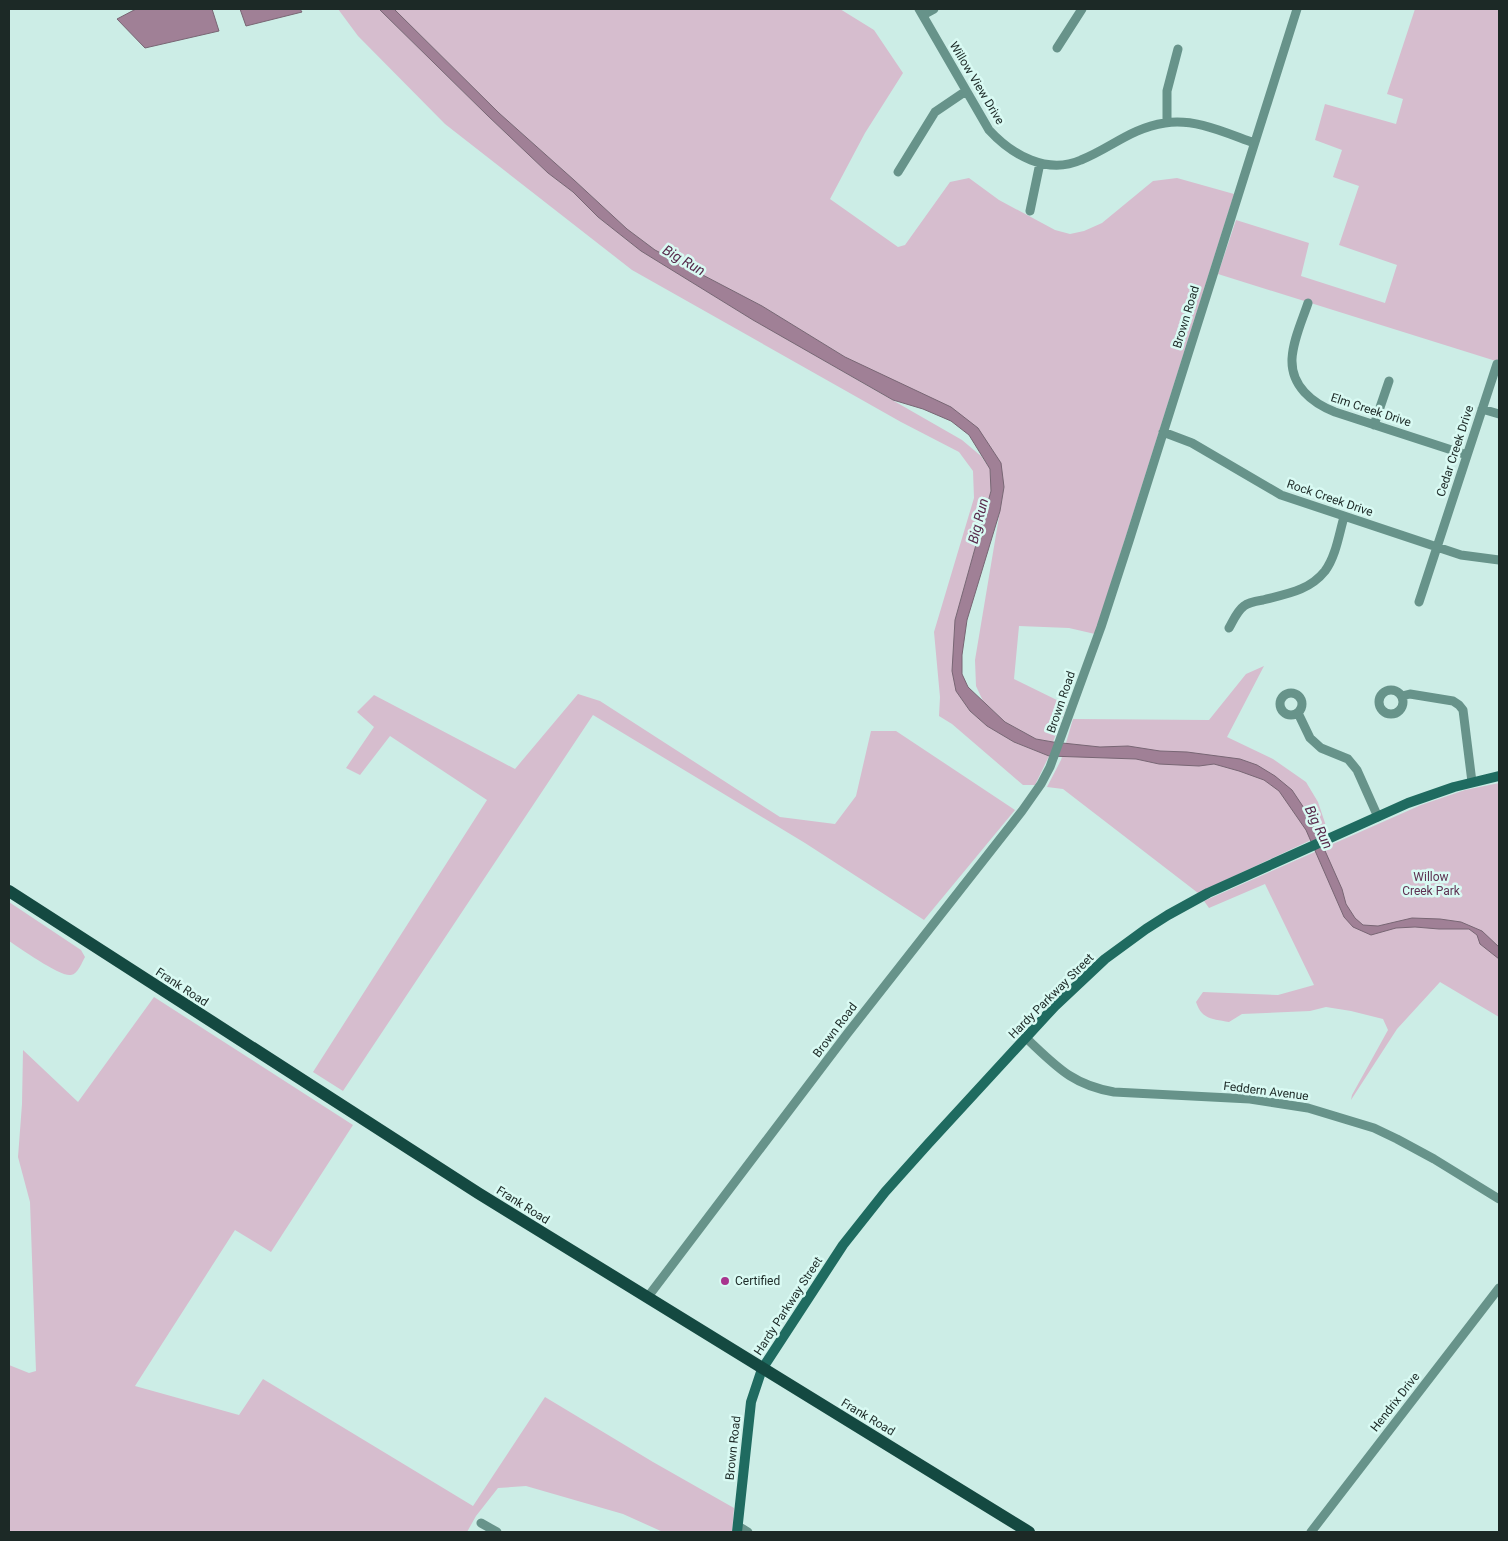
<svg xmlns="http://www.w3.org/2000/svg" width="1508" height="1541" font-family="Roboto,sans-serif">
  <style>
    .green { fill: #d6bdce }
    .water { fill: #a08096; stroke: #786674 }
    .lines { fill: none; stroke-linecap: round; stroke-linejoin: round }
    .minor { stroke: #67938a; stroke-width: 9 }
    .secondary { stroke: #1f6b60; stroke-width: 10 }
    .primary { stroke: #144941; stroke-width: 12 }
    .poi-dot { fill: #a8348e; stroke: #d9faf3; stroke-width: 2 }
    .labels { text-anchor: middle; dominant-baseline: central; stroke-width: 5; stroke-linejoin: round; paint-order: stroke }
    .street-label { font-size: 12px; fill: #1c2926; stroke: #d9faf3 }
    .park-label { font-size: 12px; fill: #5e3152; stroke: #d9faf3 }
    .poi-label { font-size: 12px; fill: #1c2926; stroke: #d9faf3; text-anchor: start }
    .water-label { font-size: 14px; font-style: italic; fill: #582b4c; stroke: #d9faf3 }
  </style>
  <rect width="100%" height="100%" fill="#ccede6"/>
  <path class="green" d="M338,9H379L488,116L548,173L573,192L598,217L641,251L753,320L962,440L981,456L990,469L991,491L955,620L956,691L970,711L987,726L1014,742L1049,756L1035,785H1023L952,724L939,716L940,697L934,632L974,498L973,471L959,452L901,422L632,270L445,124L358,36Z
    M394,9H840L874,30L903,73L865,133L830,199L898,247L905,245L950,182L969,178L999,200L1055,230L1070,234L1084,231L1102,223L1153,181L1177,178L1234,194L1095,634L1069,628L1019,626L1014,679L1067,705L1053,742L1036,739L1005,722L983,701L976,686L975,660L1004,487L978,428L845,357L762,306L655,250L627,229L574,180L499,113Z
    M1415,9H1499V362L1218,274L1236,220L1309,243L1301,276L1385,303L1397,265L1339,245L1359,186L1333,177L1342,150L1315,140L1325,104L1396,124L1403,99L1387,94Z
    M1264,666L1227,737L1273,759L1306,782L1318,802L1328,832L1198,893L1063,789L1047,787L1061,760L1073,719L1209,720L1246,674Z
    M578,694L600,701L780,817L835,824L856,796L871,731H896L1015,810L924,920L805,843L593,715L343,1091L313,1072L487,800L390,736L360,775L346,768L374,727L357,712L374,695L515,769Z
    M1499,783V1017L1440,982L1397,1029L1351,1100L1352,1095L1388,1030L1383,1019L1351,1011L1326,1007L1310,1011L1242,1014L1229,1022C1213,1019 1202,1020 1196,1002L1203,992L1278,995L1314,985L1265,884L1209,908L1204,901L1421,805L1465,790Z
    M9,902L81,950L85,957C82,962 78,974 71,975C60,977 20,948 9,941Z
    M154,997L353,1125L271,1252L235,1230L135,1386L239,1415L263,1379L473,1506L545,1397L653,1462L734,1508L732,1532H663L623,1514L526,1486L498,1488L476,1516L467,1532H9V1365L29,1373L36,1371L30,1202L18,1157L22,1104L23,1050L78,1102Z"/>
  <path class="water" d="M136,9H212L219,31L145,48L117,19Z
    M240,9H300L302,12L246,26Z
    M379,9H394L499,113L574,180L627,229L655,250L762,306L845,357L951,407L978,428L1001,463L1004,487L1000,511L967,620L962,655V674L968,687L1005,722L1036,739L1053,742L1100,747L1128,746L1160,751L1187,752L1240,759L1257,765L1275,776L1292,790L1306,811L1322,844L1342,889L1346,904L1355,918L1363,925L1378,926L1412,918L1440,919L1461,922L1482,931L1499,947V959L1480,944L1477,935L1469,929H1439L1415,927L1396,928L1371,935L1353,927L1344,917L1306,830L1279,791L1264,780L1239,771L1214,764L1199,766L1159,764L1136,759L1049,756L1014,742L987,726L970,711L956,691L952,671L955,620L991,491L990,469L969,435L951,421L923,409L893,400L753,320L641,251L598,217L573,192L548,173L488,116Z"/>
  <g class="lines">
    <path class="minor" d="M919,9L989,130C1012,155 1047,175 1081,160C1111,148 1131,128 1165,123C1195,118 1226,133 1254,143
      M923,15L934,9
      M1057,48L1082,9
      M1167,122V91L1178,49
      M898,172L935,112L966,91
      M1030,211L1040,163
      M1308,303C1302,321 1293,340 1292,359C1291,386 1312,403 1335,412L1467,455
      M1482,409L1499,414
      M1374,425L1389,381
      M1163,432L1192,443L1281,495L1461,555L1499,560
      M1419,602L1497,364
      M1229,628C1233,621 1237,611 1244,606C1249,602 1257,601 1263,600C1286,594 1309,591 1325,571C1336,556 1339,534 1344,517
      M1379 702a12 12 0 1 1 24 0a12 12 0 1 1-24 0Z
      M1280 704a11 11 0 1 1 22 0a11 11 0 1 1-22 0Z
      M1402,696L1410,694L1453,701L1459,705L1463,710L1472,782
      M1298,713L1310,738L1321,748L1348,759L1357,770L1378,817
      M1026,1038C1056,1066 1072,1085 1114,1092L1250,1099L1308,1108L1374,1128L1397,1139L1434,1159L1499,1199
      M647,1298L847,1034L1022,811L1041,784L1050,767L1101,627L1129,541L1297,9
      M481,1523L497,1532
      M738,1526L748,1532
      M1311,1532L1499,1288"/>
    <path class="secondary" d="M737,1532L751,1402L762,1369L768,1360L843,1245L885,1192L928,1144L1055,1006L1105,959L1146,929L1168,915L1208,893L1408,803L1454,787L1499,776"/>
    <path class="primary" d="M9,891L478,1193L1029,1532"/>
  </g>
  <circle class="poi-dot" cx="725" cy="1281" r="5"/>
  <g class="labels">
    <g class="street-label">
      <text transform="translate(977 83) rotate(59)">Willow View Drive</text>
      <text transform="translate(1186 317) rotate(-73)">Brown Road</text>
      <text transform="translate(1371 410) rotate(18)">Elm Creek Drive</text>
      <text transform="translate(1455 451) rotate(-72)">Cedar Creek Drive</text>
      <text transform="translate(1330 498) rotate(19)">Rock Creek Drive</text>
      <text transform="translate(1061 702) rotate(-71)">Brown Road</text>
      <text transform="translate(182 987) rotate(33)">Frank Road</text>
      <text transform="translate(1051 996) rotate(-45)">Hardy Parkway Street</text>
      <text transform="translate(835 1030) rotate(-53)">Brown Road</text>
      <text transform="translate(1266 1091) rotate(7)">Feddern Avenue</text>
      <text transform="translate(523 1205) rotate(32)">Frank Road</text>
      <text transform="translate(788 1306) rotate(-57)">Hardy Parkway Street</text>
      <text transform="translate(1395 1402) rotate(-52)">Hendrix Drive</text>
      <text transform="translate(868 1417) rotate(31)">Frank Road</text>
      <text transform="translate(733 1448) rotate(-84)">Brown Road</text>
    </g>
    <g class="park-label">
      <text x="1431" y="877">Willow<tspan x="1431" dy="14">Creek Park</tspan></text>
    </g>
    <g class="poi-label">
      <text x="735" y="1281">Certified</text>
    </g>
    <g class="water-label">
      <text transform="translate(684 260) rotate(30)">Big Run</text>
      <text transform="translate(978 521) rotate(-76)">Big Run</text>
      <text transform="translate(1319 827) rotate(64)">Big Run</text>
    </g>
  </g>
  <rect width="1508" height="1541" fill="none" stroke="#1c2926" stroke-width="20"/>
</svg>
